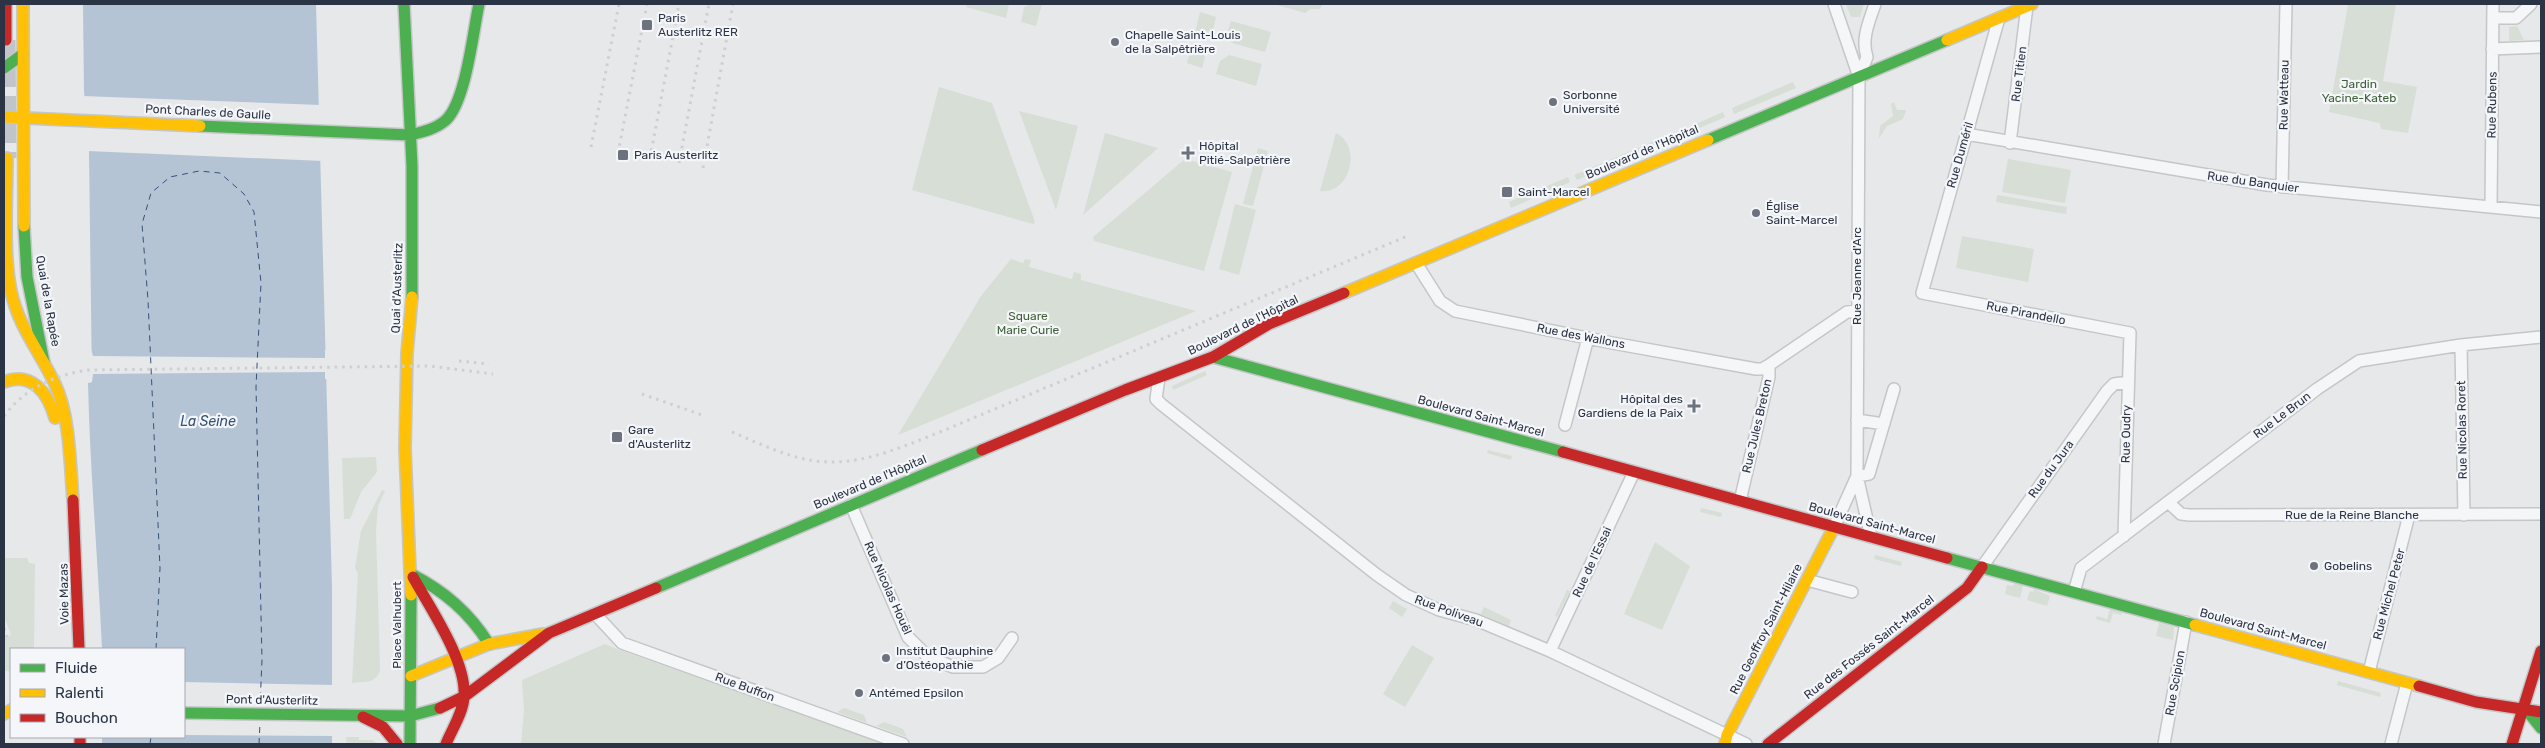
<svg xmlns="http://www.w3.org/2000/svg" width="2545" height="748" font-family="Rubik,sans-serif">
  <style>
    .green { fill: #d6ded6 }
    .water { fill: #b4c4d5 }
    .pier { fill: #e6e8ea }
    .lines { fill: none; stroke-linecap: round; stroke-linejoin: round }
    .ferry { stroke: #34527a; stroke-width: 1; stroke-dasharray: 6 5; stroke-linecap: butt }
    .primary-tunnel { stroke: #c1c4c9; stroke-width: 19; stroke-dasharray: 19 9; stroke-linecap: butt }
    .street-casing { stroke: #c4c6c8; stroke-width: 14 }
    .fast-casing { stroke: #c4c6c8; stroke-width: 14 }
    .slow-casing { stroke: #c4c6c8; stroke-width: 14 }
    .jam-casing { stroke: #c4c6c8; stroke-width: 14 }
    .street { stroke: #f5f6f7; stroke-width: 11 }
    .fast { stroke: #4caf50; stroke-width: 11 }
    .slow { stroke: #ffc107; stroke-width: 11 }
    .jam { stroke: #c62828; stroke-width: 11 }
    .rail { stroke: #cecfd2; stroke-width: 3; stroke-dasharray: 2.5 5; stroke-linecap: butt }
    .poi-dot { fill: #6c737f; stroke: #f4f6f9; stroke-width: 2 }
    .labels { text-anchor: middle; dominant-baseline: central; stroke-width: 4.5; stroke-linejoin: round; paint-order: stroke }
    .poi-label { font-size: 12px; fill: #2b3445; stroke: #f4f6f9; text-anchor: start }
    .street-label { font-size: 12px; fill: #2b3445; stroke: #f4f6f9 }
    .park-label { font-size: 12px; fill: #3f6138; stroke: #f4f6f9 }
    .water-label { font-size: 14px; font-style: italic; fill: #34527a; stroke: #f4f6f9 }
  </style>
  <rect width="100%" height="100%" fill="#e6e8ea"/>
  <path class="green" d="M967,4H1009L1006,18L966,7Z
    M1030,4H1042L1036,26L1021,22L1024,7Z
    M1274,4H1322L1320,9H1310L1305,13Z
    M1846,4H1864L1860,17H1851Z
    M2343,4H2396L2383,81L2417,87L2408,133L2381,129L2380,123L2329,112L2348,5Z
    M1200,12L1216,17L1213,30L1204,36L1195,33Z
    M1231,21L1271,32L1265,52L1232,43L1227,34Z
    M2517,26L2524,40L2509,41V27Z
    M1192,45L1200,48L1205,57L1202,68L1187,63Z
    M1229,55L1262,64L1256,86L1216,74L1220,61Z
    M1793,82L1796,88L1734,114L1732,108Z
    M939,87L992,103L1035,222L1033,224L912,190Z
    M1894,102L1897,110H1906L1903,119L1887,126L1879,138L1880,126L1893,116L1891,104Z
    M1019,111L1078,126L1056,210Z
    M1723,112L1725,117L1674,139L1673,134Z
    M1105,133L1158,148L1083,215Z
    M1336,133C1362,145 1351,195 1320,191Z
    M1662,138L1664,143L1577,180L1574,175Z
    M1258,148L1268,151L1253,206L1243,204Z
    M1185,159L1232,172L1204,271L1094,241L1093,237Z
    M2008,159L2071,170L2065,203L2002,192Z
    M1568,177L1570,182L1511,208L1509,202Z
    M1997,195L2067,207L2066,214L1996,202Z
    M1235,204L1256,210L1239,275L1219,269Z
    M1962,236L2034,249L2028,282L1956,268Z
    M1011,259L1023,263L1025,259L1031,260L1029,267L1072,279L1074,272L1081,274V280L1196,311L898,435L981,296Z
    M1205,371L1207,375L1173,390L1172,386Z
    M1488,450L1512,456L1511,460L1487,453Z
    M376,457L377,472L361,492L350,519H344L342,458Z
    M382,490L385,491L378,506L376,530L380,671C375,684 365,681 352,683L358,574L355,568L361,531Z
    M1701,508L1722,513L1721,517L1700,512Z
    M1655,542L1690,566L1662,630L1624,614Z
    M1875,555L1902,562L1901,566L1874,559Z
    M4,558H27L29,563L35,564L34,649H11V672L4,670V638L11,635L4,616Z
    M2014,583L2023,585L2020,598L2005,594L2007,585L2013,586Z
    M2034,589L2050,596L2047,606L2027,600L2030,591L2033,592Z
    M1567,590L1570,591L1557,617L1555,616Z
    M1393,601L1407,609L1402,617L1389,608Z
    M1484,607L1511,620L1509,626L1483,615L1481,613Z
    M2110,609L2122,613L2121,615L2113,613L2110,623L2096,619L2097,616L2107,619Z
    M2159,623L2174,627L2173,640L2156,636Z
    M605,644L614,648L884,744H521L524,711L522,680Z
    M1412,645L1434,658L1405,707L1383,694Z
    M2338,681L2381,693L2380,697L2337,685Z
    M844,708L864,715L867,723L837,712Z
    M884,722L903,729L907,737L876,726Z
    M346,737H359V740H372L378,744H347Z"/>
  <path class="water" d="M83,4H316L332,588V744H102V737H184V649H102C98,560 90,471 88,383L92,382L89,152L84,91Z"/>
  <path class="pier" d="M82,96L321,105L323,161L87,151Z
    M88,349H91L93,356L325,358V350H328L329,379H325V372L93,374L92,382L85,383L90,380Z
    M184,682L335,685V736L184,735Z"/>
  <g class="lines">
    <path class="ferry" d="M156,649L160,568L148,300L142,224L151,193L170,177L199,171L220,173L244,194L254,212L261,283L256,387L262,660L260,706
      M150,744L151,737
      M259,744L260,723"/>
    <path class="primary-tunnel" d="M6,40L7,158"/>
    <defs>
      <path id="street" d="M1834,4L1859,77L1857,476L1871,537
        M1999,18L1922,293L2130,333L2124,536
        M2493,18H2516L2531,4
        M2492,49L2541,47
        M1859,77L1867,57C1861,39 1869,22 1875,4
        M1966,134L2267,185L2541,212
        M2010,143L2027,6
        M2282,187L2286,4
        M2491,206L2493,4
        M1416,263L1440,301L1455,311L1607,342L1756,369H1762L1769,365
        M2461,345L2464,515
        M1159,378L1156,399L1161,404L1377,575L1406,595L1439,610L1476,620L1550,651L1746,744
        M1857,420L1884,424
        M1565,425L1588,338
        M1857,476L1869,474L1894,389
        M1740,501L1769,377V365L1847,312L1857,311
        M2168,502L2181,514L2189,515L2541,514
        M851,505L908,637L927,656L953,667H983L998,658L1012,638
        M1834,527L1857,476
        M1982,567L2107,391L2114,384L2128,382
        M1807,580L1852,592
        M2074,592L2081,568L2317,389L2359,361L2461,345L2541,337
        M596,615L622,643L903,744
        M1550,651L1634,472
        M2369,672L2409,515
        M2164,744L2186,622
        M2391,744L2407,683"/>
      <path id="fast" d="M404,4L412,166V297
        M4,68L23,54
        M200,126L410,135
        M410,135C422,132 436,129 446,120C466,101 473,32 479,4
        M1708,140L1947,40
        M24,226L27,277L44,362
        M1213,357L1563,452
        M1947,558L2195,625
        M411,574C444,591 469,612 489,644
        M656,588L982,450
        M2525,708L2541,728
        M184,713L410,716L440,708
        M410,744L411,595"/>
      <path id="slow" d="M23,4L24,226
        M1947,40L2032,4
        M4,117L200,126
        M7,158C7,199 3,252 11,291C18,326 40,352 55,384C70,415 70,465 73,500
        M1344,293L1708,140
        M4,382C32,371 48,393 55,418
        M411,595L405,448L407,353L412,297
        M2195,625L2419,686
        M411,676L489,644L543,634
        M4,714L11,710
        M1725,744L1727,735L1834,527"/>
      <path id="jam" d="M6,4V40
        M982,450L1125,390L1213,357L1269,324L1344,293
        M1563,452L1947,558
        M73,500L79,649
        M413,577C430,608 467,661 464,697C463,713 452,729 446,744
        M2419,686L2476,702L2541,712
        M440,708L465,696L549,633L656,588
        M363,717L383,727L397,744
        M80,737V744
        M1768,744L1967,588L1982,567
        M2512,744L2541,651"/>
    </defs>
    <use href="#street" class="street-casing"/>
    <use href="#fast" class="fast-casing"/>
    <use href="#slow" class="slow-casing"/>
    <use href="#jam" class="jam-casing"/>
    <use href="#street" class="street"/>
    <use href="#fast" class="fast"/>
    <use href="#slow" class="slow"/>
    <use href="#jam" class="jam"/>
    <path class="rail" d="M591,147L619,4
      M618,153L647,4
      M650,158L679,4
      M679,163L709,4
      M703,168L733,4
      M459,361L489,364
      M642,394L702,415
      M4,416C25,388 56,374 90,370L430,366L493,374
      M732,432C754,441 776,452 800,458C850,471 894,450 940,432L1410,235
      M4,628L7,637"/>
  </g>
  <g class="poi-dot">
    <rect x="641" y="19" width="12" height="12" rx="2.5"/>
    <circle cx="1115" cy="42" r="5"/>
    <circle cx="1553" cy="102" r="5"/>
    <path d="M1185.5 145.5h5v5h5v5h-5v5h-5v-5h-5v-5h5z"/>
    <rect x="617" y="149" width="12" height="12" rx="2.5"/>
    <rect x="1501" y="186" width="12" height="12" rx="2.5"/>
    <circle cx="1756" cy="213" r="5"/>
    <path d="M1691.5 398.5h5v5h5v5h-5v5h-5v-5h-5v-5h5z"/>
    <rect x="611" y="431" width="12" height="12" rx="2.5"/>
    <circle cx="2314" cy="566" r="5"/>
    <circle cx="886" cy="658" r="5"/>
    <circle cx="859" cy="693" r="5"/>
  </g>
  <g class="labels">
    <g class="poi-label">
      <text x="658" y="18">Paris<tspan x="658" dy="14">Austerlitz RER</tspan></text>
      <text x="1125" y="35">Chapelle Saint-Louis<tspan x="1125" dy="14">de la Salpêtrière</tspan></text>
      <text x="1563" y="95">Sorbonne<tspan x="1563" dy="14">Université</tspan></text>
      <text x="1199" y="146">Hôpital<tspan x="1199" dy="14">Pitié-Salpêtrière</tspan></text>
      <text x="634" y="155">Paris Austerlitz</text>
      <text x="1518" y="192">Saint-Marcel</text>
      <text x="1766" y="206">Église<tspan x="1766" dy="14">Saint-Marcel</tspan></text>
      <text x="1683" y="399" text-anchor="end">Hôpital des<tspan x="1683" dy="14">Gardiens de la Paix</tspan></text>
      <text x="628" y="430">Gare<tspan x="628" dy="14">d'Austerlitz</tspan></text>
      <text x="2324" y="566">Gobelins</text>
      <text x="896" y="651">Institut Dauphine<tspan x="896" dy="14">d’Ostéopathie</tspan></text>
      <text x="869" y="693">Antémed Epsilon</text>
    </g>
    <g class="street-label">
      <text transform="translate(2019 74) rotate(-83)">Rue Titien</text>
      <text transform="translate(2284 95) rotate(-89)">Rue Watteau</text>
      <text transform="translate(2492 105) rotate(-89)">Rue Rubens</text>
      <text transform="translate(208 112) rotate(3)">Pont Charles de Gaulle</text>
      <text transform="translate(1642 152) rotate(-23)">Boulevard de l'Hôpital</text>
      <text transform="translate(1960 155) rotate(-74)">Rue Duméril</text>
      <text transform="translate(2253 182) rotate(8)">Rue du Banquier</text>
      <text transform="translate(1857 276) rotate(-90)">Rue Jeanne d'Arc</text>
      <text transform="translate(397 288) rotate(-88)">Quai d'Austerlitz</text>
      <text transform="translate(48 301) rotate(80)">Quai de la Rapée</text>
      <text transform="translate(2026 313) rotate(11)">Rue Pirandello</text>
      <text transform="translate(1243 325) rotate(-26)">Boulevard de l'Hôpital</text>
      <text transform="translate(1581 336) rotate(11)">Rue des Wallons</text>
      <text transform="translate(2282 415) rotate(-37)">Rue Le Brun</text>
      <text transform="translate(1481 416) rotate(15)">Boulevard Saint-Marcel</text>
      <text transform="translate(1757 426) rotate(-77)">Rue Jules Breton</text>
      <text transform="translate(2462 430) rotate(-91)">Rue Nicolas Roret</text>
      <text transform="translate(2126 434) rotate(-89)">Rue Oudry</text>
      <text transform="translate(2051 469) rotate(-54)">Rue du Jura</text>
      <text transform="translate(870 482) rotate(-23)">Boulevard de l'Hôpital</text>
      <text x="2352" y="515">Rue de la Reine Blanche</text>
      <text transform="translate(1872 523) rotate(15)">Boulevard Saint-Marcel</text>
      <text transform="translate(1592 562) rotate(-65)">Rue de l'Essai</text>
      <text transform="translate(888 588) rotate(66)">Rue Nicolas Houël</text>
      <text transform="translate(64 594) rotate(-91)">Voie Mazas</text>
      <text transform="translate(2389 594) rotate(-75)">Rue Michel Peter</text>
      <text transform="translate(1449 611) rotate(20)">Rue Poliveau</text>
      <text transform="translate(397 625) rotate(-90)">Place Valhubert</text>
      <text transform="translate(1766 629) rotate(-63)">Rue Geoffroy Saint-Hilaire</text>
      <text transform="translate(2263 629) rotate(15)">Boulevard Saint-Marcel</text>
      <text transform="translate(1869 647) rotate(-38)">Rue des Fossés Saint-Marcel</text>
      <text transform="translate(2175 683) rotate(-80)">Rue Scipion</text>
      <text transform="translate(745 687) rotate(20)">Rue Buffon</text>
      <text transform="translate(272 700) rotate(1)">Pont d'Austerlitz</text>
    </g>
    <g class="park-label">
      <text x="2359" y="84">Jardin<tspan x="2359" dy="14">Yacine-Kateb</tspan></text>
      <text x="1028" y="316">Square<tspan x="1028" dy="14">Marie Curie</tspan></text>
    </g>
    <g class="water-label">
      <text x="208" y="421">La Seine</text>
    </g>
  </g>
  <rect width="2545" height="748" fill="none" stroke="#2b3445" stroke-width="10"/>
  <rect x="10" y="648" width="175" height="90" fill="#f4f6f9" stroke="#a4a8b1"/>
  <rect x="20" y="664" width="25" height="8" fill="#4caf50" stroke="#a4a8b1"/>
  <text x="55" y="673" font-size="15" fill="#2b3445">Fluide</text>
  <rect x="20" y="689" width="25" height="8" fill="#ffc107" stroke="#a4a8b1"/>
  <text x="55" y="698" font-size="15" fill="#2b3445">Ralenti</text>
  <rect x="20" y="714" width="25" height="8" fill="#c62828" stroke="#a4a8b1"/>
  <text x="55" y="723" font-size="15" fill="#2b3445">Bouchon</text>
</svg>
